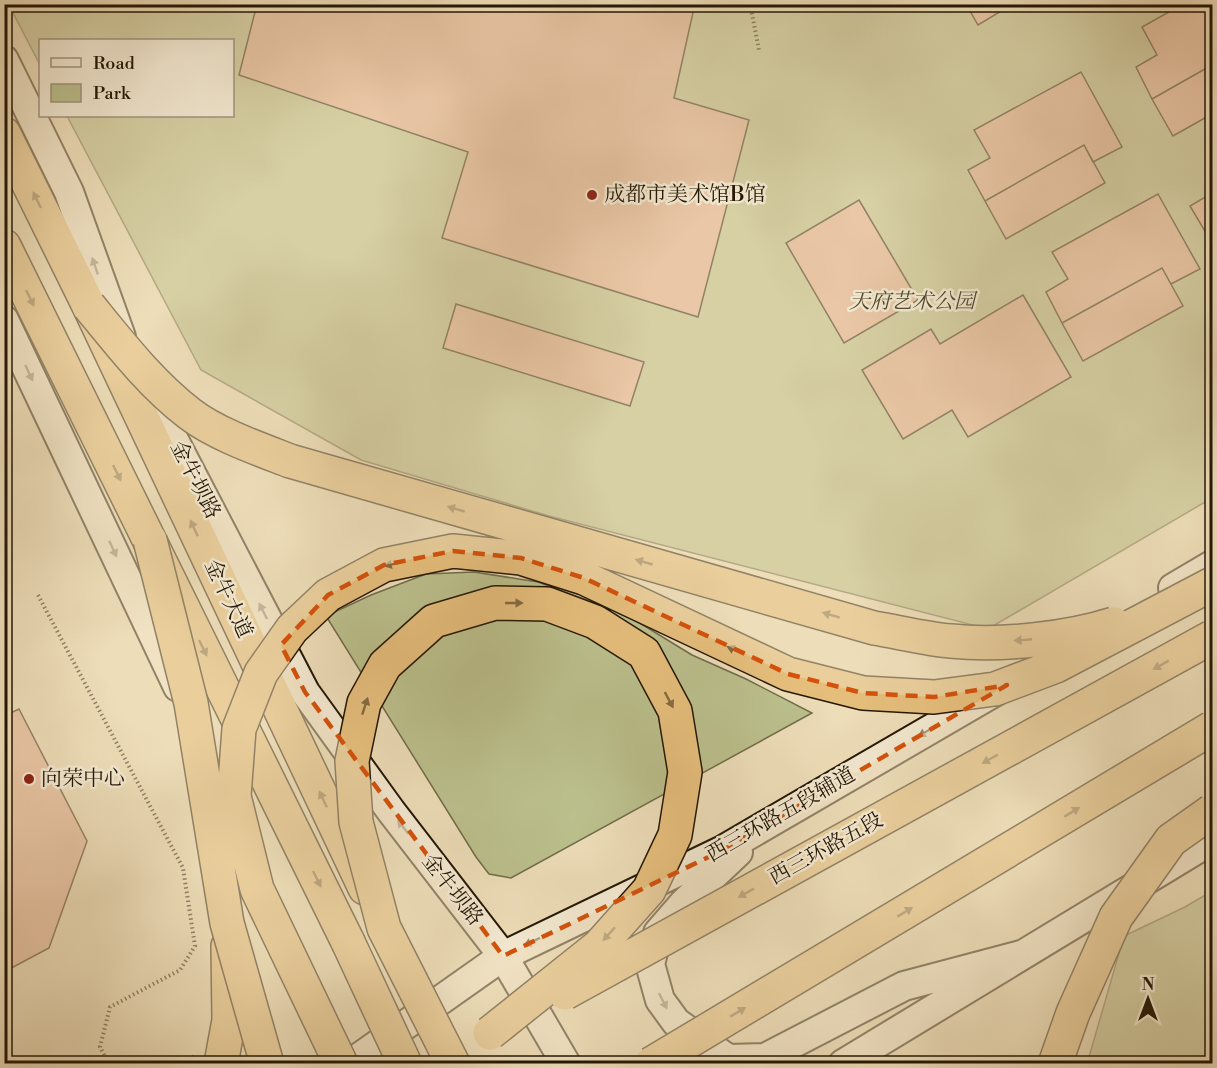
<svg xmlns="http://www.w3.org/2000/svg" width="1217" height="1068" font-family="'Libre Bodoni','Noto Serif SC',serif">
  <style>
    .green { fill: #bbc08d; stroke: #706c49; stroke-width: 1.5 }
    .building { fill: #e6ad90; stroke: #241705; stroke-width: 1.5 }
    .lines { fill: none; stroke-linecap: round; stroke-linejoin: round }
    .secondary-casing { stroke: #241705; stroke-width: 32 }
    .highway-casing { stroke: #241705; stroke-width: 36 }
    .path { stroke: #241705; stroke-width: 4; stroke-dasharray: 1.5 3; stroke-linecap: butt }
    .secondary { stroke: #f3e9d1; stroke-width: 28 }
    .highway { stroke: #e6be7c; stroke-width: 33 }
    .highway-bridge-casing { stroke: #241705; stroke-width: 36; stroke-linecap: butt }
    .highway-bridge { stroke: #e6be7c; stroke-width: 33 }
    .oneway { fill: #856a40 }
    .oneway2 { fill: #968a75 }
    .marked { fill: none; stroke: #d4520b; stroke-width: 4.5; stroke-dasharray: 12 8; stroke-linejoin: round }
    .poi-dot { fill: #8f2418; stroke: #f3e9d1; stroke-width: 2 }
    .labels { text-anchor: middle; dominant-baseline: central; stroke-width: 5; stroke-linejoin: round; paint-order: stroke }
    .poi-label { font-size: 21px; fill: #241705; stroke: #f3e9d1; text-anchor: start }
    .park-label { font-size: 21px; font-style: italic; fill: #514a2e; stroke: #f3e9d1 }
    .street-label { font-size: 21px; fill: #241705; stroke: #f3e9d1 }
  </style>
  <rect width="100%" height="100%" fill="#edddb8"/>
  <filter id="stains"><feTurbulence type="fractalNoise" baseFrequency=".00333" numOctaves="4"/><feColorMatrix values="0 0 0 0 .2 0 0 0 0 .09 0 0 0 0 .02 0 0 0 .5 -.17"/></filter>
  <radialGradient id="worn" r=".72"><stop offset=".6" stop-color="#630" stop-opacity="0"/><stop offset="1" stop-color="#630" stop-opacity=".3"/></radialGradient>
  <path class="green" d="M9,5H1212V498L988,629L549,516L361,460L201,370L67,116H232V40H40V65Z
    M474,572L538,582L625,614L692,655L746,679L812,713L511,878L489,874L476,857L326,616L371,595L426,574Z
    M1212,891V1063L1087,1064L1124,936L1185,907Z"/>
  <path class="building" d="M257,4H684L694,8L674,98L749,120L698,317L442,238L468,152L239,75Z
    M966,4H1013L978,25Z
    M1183,4H1212V65L1152,99L1136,67L1157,55L1142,27Z
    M1212,65V114L1173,136L1152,99Z
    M1081,72L1122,147L1093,162L1084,145L985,201L968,170L990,158L974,130Z
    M1084,145L1105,183L1006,239L985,201Z
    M1212,193V243L1190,206Z
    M1158,194L1200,269L1171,284L1162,268L1062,323L1046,292L1068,279L1052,252Z
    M859,200L918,300L844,343L786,243Z
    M1162,268L1183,306L1083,361L1062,323Z
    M1023,295L1071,377L968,437L952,410L903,439L862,370L931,329L940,344Z
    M456,304L644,362L630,406L443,348Z
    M19,709L87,841L49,948L4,972V716Z"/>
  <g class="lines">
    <defs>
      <path id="secondary" d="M4,60L69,192L121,337
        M4,320L178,687
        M139,373L305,692L391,811L503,956L566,1064
        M1173,588L1212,565
        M738,852L684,903L658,933L650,964L660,1000L676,1022L728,1059L765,1058L904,986L1021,955
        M350,1064L503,956L721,851L998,690
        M843,1064L1212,840"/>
      <path id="highway" d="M4,134L89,306L365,888
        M4,246L348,942
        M221,1064L229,1020L228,946"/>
    </defs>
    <use href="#secondary" class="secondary-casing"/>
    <use href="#highway" class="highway-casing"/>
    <path class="path" d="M750,4L759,50
      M38,595L183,868L195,946L180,970L110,1007L100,1047L109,1064
      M171,1064L196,1056"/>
    <use href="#secondary" class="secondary"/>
    <use href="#highway" class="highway"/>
    <defs>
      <path id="highway-bridge" d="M89,306C120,344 151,384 190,414C216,434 259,449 290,461L874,628C899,632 925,639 951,641C1000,646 1067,639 1114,624
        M150,540L191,703L227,923L267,1064
        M348,942L405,1064
        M565,993L1212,637
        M341,1064L257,889L234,796L239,729L261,673L292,629L328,595L384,565L453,551L521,558L584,578L788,674L863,693L934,697L995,689L1056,666L1212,584
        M453,1064L384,928L356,822L352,761L364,703L385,665L434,621L495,603L547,604L595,622L644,653L675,711L685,772L675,835L649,890L599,946L490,1033
        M651,1064L1212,728
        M1055,1064L1073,1013L1116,917L1171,840L1212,811"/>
    </defs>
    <use href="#highway-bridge" class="highway-bridge-casing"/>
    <use href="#highway-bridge" class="highway-bridge"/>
  </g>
  <defs><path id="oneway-solid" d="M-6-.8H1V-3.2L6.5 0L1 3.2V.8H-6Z" transform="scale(1.5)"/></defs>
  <g class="oneway">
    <use href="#oneway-solid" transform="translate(37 200) rotate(-116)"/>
    <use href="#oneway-solid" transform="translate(30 298) rotate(64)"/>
    <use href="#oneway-solid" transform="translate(117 473) rotate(64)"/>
    <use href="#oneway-solid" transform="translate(456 509) rotate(-164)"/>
    <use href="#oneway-solid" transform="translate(194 528) rotate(-115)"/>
    <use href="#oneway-solid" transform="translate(644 562) rotate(-164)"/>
    <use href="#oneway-solid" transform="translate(393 564) rotate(167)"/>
    <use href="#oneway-solid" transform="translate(514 603)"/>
    <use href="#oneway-solid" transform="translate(831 615) rotate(-164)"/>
    <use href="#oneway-solid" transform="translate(1023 640) rotate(175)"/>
    <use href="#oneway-solid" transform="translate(203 648) rotate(64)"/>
    <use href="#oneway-solid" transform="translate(735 650) rotate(-155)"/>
    <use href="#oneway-solid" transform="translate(1161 665) rotate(151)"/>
    <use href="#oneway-solid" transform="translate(669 700) rotate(62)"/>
    <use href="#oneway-solid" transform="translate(365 706) rotate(-72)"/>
    <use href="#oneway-solid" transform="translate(990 759) rotate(151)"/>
    <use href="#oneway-solid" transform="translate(323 799) rotate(-115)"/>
    <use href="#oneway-solid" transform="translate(1072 812) rotate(-31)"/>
    <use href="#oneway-solid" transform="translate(317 879) rotate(64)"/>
    <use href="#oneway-solid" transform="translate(746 893) rotate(151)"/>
    <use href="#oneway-solid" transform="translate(905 912) rotate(-31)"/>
    <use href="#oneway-solid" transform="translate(609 934) rotate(132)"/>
    <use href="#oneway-solid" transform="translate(738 1012) rotate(-31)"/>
  </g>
  <g class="oneway2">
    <use href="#oneway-solid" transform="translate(95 266) rotate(-109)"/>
    <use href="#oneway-solid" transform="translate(29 373) rotate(65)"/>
    <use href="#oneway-solid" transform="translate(113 549) rotate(65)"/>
    <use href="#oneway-solid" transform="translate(263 611) rotate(-117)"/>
    <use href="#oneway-solid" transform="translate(926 732) rotate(150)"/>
    <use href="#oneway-solid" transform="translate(403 827) rotate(-128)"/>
    <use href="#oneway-solid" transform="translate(532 942) rotate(155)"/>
    <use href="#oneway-solid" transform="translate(663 1001) rotate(63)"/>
  </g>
  <path d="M0 0H1217V1068H0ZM453,551L521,558L584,578L788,674L863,693L934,697L1007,685L721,851L503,956L305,692L281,645L328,595L384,565Z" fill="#edddb8" fill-opacity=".55" fill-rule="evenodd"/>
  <path class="marked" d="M453,551L521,558L584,578L788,674L863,693L934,697L1007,685L721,851L503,956L305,692L281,645L328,595L384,565Z"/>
  <g class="poi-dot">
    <circle cx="592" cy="195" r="6"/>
    <circle cx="29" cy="779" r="6"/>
  </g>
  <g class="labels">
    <g class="poi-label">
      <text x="604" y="195">成都市美术馆B馆</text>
      <text x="41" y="779">向荣中心</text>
    </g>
    <g class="park-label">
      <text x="912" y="302">天府艺术公园</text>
    </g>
    <g class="street-label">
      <text transform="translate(195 480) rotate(63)">金牛坝路</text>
      <text transform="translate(228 599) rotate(65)">金牛大道</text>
      <text transform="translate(781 815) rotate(-30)">西三环路五段辅道</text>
      <text transform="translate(826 849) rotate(-29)">西三环路五段</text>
      <text transform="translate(452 890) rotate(52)">金牛坝路</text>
    </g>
  </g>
  <rect width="1217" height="1068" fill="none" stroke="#edddb8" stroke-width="24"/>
  <rect x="6" y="6" width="1205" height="1056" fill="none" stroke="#241705" stroke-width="3"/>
  <rect x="12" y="12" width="1193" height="1044" fill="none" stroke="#241705" stroke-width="1.5"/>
  <rect x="39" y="39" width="195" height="78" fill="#f3e9d1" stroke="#a0957f" stroke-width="1.5"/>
  <rect x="51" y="58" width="30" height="9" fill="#f3e9d1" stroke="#a0957f" stroke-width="1.5"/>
  <text x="93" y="69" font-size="18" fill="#241705">Road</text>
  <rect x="51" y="84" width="30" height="18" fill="#bbc08d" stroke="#a0957f" stroke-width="1.5"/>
  <text x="93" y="99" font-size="18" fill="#241705">Park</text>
  <g transform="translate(1148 999)" stroke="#f3e9d1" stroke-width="4.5" paint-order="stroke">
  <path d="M0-4.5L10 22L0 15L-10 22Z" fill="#241705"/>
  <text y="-9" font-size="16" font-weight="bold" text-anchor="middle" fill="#241705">N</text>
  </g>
  <rect width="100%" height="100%" filter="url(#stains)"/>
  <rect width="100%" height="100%" fill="url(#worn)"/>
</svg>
